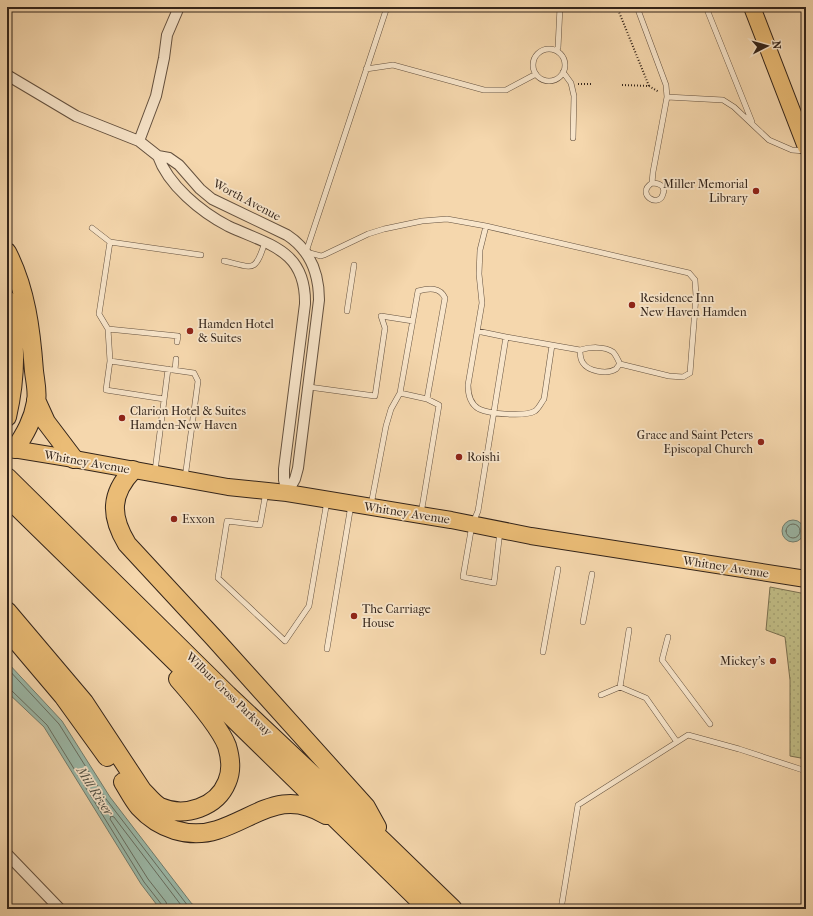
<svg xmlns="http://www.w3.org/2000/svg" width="813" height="916" font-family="'IM FELL French Canon',serif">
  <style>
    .grass { fill: url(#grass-dots); stroke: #7a7050 }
    .water { fill: #9cbaaa; stroke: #727e70 }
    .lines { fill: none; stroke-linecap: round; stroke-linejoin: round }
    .shore { stroke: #686f62; stroke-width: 1 }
    .lane-casing { stroke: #64513f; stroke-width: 6 }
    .street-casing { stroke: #64513f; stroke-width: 12 }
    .primary-casing { stroke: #33241a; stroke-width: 18 }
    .highway-casing { stroke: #33241a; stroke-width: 20 }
    .path { stroke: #33241a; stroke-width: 2; stroke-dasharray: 1 2; stroke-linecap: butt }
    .lane { stroke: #f8e5ca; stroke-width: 5 }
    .street { stroke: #f8e5ca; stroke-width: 10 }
    .primary { stroke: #eabc76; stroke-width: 16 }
    .highway { stroke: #eabc76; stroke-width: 18 }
    .poi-dot { fill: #8f2418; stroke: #f8e5ca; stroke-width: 1.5 }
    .labels { text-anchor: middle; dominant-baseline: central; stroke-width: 3.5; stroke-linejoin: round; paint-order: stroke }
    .poi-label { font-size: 12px; fill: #33241a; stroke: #f8e5ca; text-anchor: start }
    .street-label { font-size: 12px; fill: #33241a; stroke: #f8e5ca }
    .water-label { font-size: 13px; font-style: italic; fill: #525145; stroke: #f8e5ca }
  </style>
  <defs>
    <pattern id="grass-dots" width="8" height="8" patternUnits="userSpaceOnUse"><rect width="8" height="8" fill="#c1bd86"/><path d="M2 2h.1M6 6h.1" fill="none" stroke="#a6a273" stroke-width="1.8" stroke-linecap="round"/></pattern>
  </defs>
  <rect width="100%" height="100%" fill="#f5d7ad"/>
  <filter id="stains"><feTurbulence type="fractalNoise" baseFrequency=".005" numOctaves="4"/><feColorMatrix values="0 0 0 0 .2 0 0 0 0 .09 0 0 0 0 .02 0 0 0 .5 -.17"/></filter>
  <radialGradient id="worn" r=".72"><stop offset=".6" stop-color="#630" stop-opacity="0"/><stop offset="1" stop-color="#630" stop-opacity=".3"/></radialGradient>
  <path class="grass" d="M770,587L806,594V759L790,756V680L785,637L766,630Z"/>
  <path class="water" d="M782 531a11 11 0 1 1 22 0a11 11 0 1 1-22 0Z
    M7,662L62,721L110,797L192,904L209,909H160L141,884L44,727L7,692Z"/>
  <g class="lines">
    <path class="shore" d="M786 531a7 7 0 1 1 14 0a7 7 0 1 1-14 0Z
      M7,668L59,724L106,799L188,906L195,909
      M7,689L11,690L47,725L144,882L162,905L163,909
      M168,909L166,902L148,879L110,819L111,816L114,817L184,909"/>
    <defs>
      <path id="lane" d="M387,7L306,252L321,256L324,255L368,234L384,229L422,221L447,219L486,226L689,273L695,280L696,296L690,373L683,377L669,376L620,364
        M637,7L666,85L667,97L723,100L734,107L769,140L792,150L805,151
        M706,7L752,122
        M533 65a16 16 0 1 1 32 0a16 16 0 1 1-32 0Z
        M556,50L558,48L560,7
        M366,69L393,65L484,90H506L536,74
        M563,72L571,83L574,96L573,138
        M652,183C659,183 666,186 663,194C659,209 635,194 652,183L653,172L667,97
        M486,226L480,250L479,274L482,303L468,385C468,394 470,404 479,409C490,414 525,417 535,411C539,408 541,403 544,399L552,345
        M92,228L110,242
        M224,261C254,268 255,273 265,242
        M347,311L354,265
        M108,329L178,336L177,342
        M477,331L506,337
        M580,350C580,354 580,359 583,363C588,371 607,375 616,369C617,368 618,366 620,364
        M110,361L106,390L164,399
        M175,370L176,359
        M309,387L375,396L385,328L381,316L413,321
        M400,393L427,399
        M155,471L168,369
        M185,478L198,381L194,373L110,361L108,329L99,314L110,242L201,255
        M266,492L260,525L227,521L218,578L285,641L309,606L327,501
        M371,505L386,426L391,409L400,393L418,291C429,288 440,287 445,298L427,399L439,405L423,502L421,513
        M500,531L494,583L463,577L472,525L478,511L481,492L506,337L580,350C590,347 604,346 613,352C616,355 618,360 620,364
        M583,622L592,574
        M668,637L662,660L710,724
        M327,649L351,505
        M543,652L558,569
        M620,687L646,698L677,742
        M601,695L620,687L629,630
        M561,909L578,805L688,735L739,749L806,771"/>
      <path id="street" d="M7,75L76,116L139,141L158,156L169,158L179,165L200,189L212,199L287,235C310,250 319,274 319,300L298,468L295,479L287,493
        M139,141L156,96L164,58L167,35L179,7
        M158,156C168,185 201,212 228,226C269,245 306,250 305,304L284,469V480L287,493
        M7,854L60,909"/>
      <path id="primary" d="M752,7L806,147
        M7,448L74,459L228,487L287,493L451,520L531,536L806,579"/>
      <path id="highway" d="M7,252C26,289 31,330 34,371C35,381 38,392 36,402C33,420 25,434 15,449
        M7,300C17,339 16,378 7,417
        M36,400L46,422L74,459
        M133,470C110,494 110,516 127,544L214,638L366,807L377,827
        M7,477L228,695L384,842L453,909
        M7,497L428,909
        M7,611L84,702L142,790C148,796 153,803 160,807C185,818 217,807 227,782C232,771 230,756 227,746C220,727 192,695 178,679
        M8,631L63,696L107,757
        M123,782C128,790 133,800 139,807C159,829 189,839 217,830C257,817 282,788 326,815"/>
    </defs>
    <use href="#lane" class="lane-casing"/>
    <use href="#street" class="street-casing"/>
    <use href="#primary" class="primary-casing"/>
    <use href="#highway" class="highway-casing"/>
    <path class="path" d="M617,7L649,86
      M585,8L594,7
      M578,84H593
      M622,85L649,86L659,92"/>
    <use href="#lane" class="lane"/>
    <use href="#street" class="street"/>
    <use href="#primary" class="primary"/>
    <use href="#highway" class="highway"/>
  </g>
  <g class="poi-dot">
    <circle cx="756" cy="191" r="4"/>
    <circle cx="632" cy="305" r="4"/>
    <circle cx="190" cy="331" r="4"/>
    <circle cx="122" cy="418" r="4"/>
    <circle cx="761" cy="442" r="4"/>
    <circle cx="459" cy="457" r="4"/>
    <circle cx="174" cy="519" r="4"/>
    <circle cx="354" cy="616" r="4"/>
    <circle cx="773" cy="661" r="4"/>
  </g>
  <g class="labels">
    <g class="poi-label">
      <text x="748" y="184" text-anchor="end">Miller Memorial<tspan x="748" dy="14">Library</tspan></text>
      <text x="640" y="298">Residence Inn<tspan x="640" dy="14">New Haven Hamden</tspan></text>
      <text x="198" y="324">Hamden Hotel<tspan x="198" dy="14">&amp; Suites</tspan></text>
      <text x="130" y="411">Clarion Hotel &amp; Suites<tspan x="130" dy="14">Hamden-New Haven</tspan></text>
      <text x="753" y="435" text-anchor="end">Grace and Saint Peters<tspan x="753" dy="14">Episcopal Church</tspan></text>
      <text x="467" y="457">Roishi</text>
      <text x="182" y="519">Exxon</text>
      <text x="362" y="609">The Carriage<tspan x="362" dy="14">House</tspan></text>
      <text x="765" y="661" text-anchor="end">Mickey’s</text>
    </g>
    <g class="street-label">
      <text transform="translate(247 200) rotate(28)">Worth Avenue</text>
      <text transform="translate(87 462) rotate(10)">Whitney Avenue</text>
      <text transform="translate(407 513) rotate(9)">Whitney Avenue</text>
      <text transform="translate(726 567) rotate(9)">Whitney Avenue</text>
      <text transform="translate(229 694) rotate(44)">Wilbur Cross Parkway</text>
    </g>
    <g class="water-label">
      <text transform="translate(95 791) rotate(57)">Mill River</text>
    </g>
  </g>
  <rect width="813" height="916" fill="none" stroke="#f5d7ad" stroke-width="24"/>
  <rect x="8" y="8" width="797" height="900" fill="none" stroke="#33241a" stroke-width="2"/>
  <rect x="12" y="12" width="789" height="892" fill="none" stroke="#33241a"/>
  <g transform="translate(767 46) rotate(84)" stroke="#f8e5ca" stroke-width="3" paint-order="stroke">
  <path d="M0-3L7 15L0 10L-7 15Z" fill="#33241a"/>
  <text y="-6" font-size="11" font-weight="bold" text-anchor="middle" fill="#33241a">N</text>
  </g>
  <rect width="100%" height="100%" filter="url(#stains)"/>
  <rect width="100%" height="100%" fill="url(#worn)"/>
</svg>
